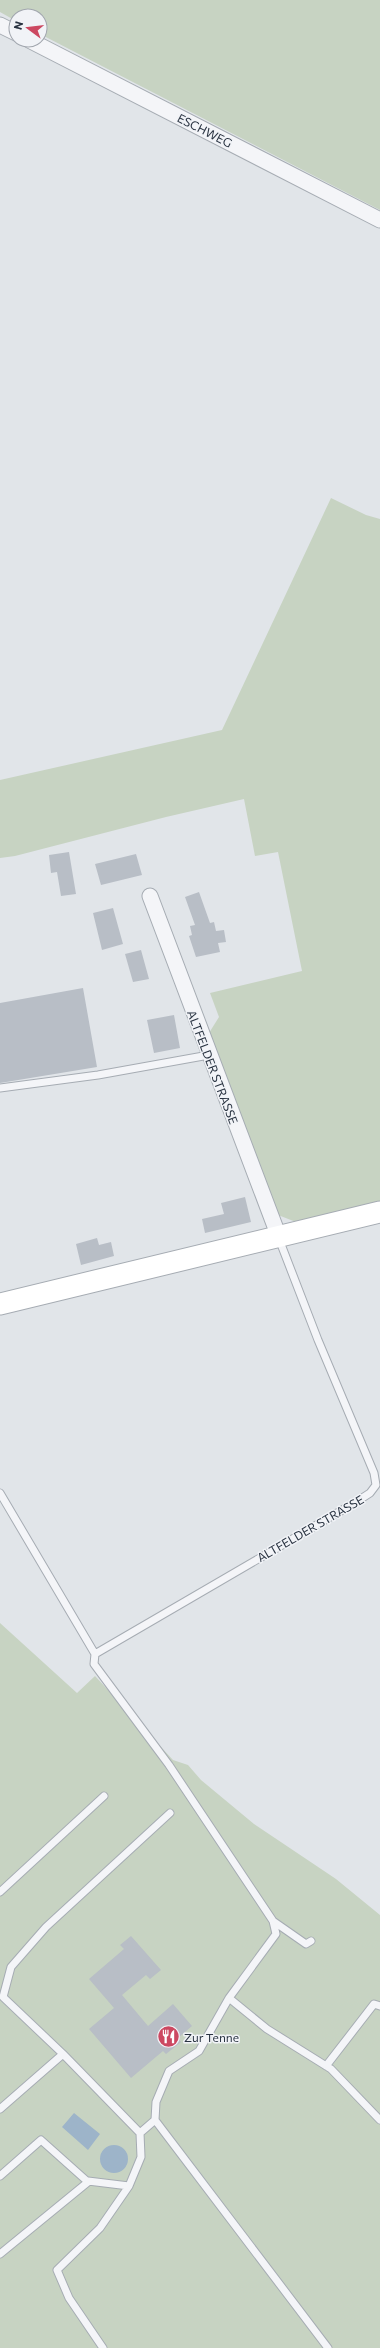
<svg xmlns="http://www.w3.org/2000/svg" width="380" height="2348" font-family="Commissioner,sans-serif">
  <style>
    .green { fill: #c7d3c2 }
    .water { fill: #9db4c9 }
    .building { fill: #b8bec6 }
    .lines { fill: none; stroke-linecap: round; stroke-linejoin: round }
    .lane-casing { stroke: #a6acb3; stroke-width: 9 }
    .street-casing { stroke: #a6acb3; stroke-width: 17 }
    .secondary-casing { stroke: #a6acb3; stroke-width: 23 }
    .lane { stroke: #f4f5f8; stroke-width: 7 }
    .street { stroke: #f4f5f8; stroke-width: 15 }
    .secondary { stroke: #fff; stroke-width: 21 }
    .labels { text-anchor: middle; dominant-baseline: central; stroke-width: 3; stroke-linejoin: round; paint-order: stroke }
    .street-label { font-size: 12px; fill: #293341; stroke: #f1f3f7 }
    .poi-label { font-size: 12px; fill: #293341; stroke: #f1f3f7; text-anchor: start }
  </style>
  <rect width="100%" height="100%" fill="#e1e5e9"/>
  <path class="green" d="M0,0H380V210L40,34V16H16V21L0,12Z
    M331,498L366,515L380,519V1204L296,1222L278,1215L209,1033L219,1017L210,993L302,971L278,852L255,856L244,799L166,817L15,856L0,858V780L222,730Z
    M0,1623L77,1693L95,1676L173,1760L188,1765L201,1780L254,1824L336,1879L380,1915V2348H0Z"/>
  <path class="water" d="M74,2113L100,2134L88,2150L62,2127Z
    M100 2159a14 14 0 1 1 28 0a14 14 0 1 1-28 0Z"/>
  <path class="building" d="M69,852L76,894L61,896L57,872L51,873L49,855Z
    M136,854L142,875L101,885L95,864Z
    M199,892L210,923L214,922L216,931L224,930L226,942L218,943L220,952L196,957L189,936L192,935L190,926L195,925L185,897Z
    M113,908L123,944L102,950L93,913Z
    M141,950L149,979L133,982L125,954Z
    M83,988L97,1067L0,1083V1003Z
    M174,1015L180,1048L154,1053L147,1020Z
    M245,1197L251,1222L205,1233L202,1219L224,1214L221,1203Z
    M97,1238L99,1245L111,1242L114,1256L81,1265L76,1244Z
    M131,1936L161,1970L150,1979L146,1975L122,1995L148,2026L173,2004L192,2026L178,2038L181,2042L166,2054L163,2051L131,2078L89,2029L114,2008L89,1979L124,1949L120,1945Z"/>
  <g class="lines">
    <defs>
      <path id="lane" d="M0,1088L98,1075L209,1055
        M0,1493L95,1654L94,1664L169,1765L273,1921L276,1934L229,1998L199,2051L169,2071L156,2102L155,2120L140,2133
        M95,1654L356,1502L370,1493L376,1485L374,1473L318,1340L279,1239
        M0,1892L104,1796
        M273,1921L306,1944L311,1941
        M229,1998L267,2029L331,2069L380,2120
        M326,2066L374,2004L380,2006
        M0,2109L63,2054
        M155,2120L328,2348
        M0,2176L41,2140L88,2182V2181L129,2186L141,2157L140,2133L63,2054L3,1997L11,1967L46,1927L170,1813
        M0,2254L88,2182
        M103,2348L69,2298L57,2270L100,2228L129,2186"/>
      <path id="street" d="M0,25L16,33
        M29,40L380,220
        M150,896L279,1237"/>
      <path id="secondary" d="M0,1304L380,1212"/>
    </defs>
    <use href="#lane" class="lane-casing"/>
    <use href="#street" class="street-casing"/>
    <use href="#secondary" class="secondary-casing"/>
    <use href="#lane" class="lane"/>
    <use href="#street" class="street"/>
    <use href="#secondary" class="secondary"/>
  </g>
  <defs>
    <symbol id="restaurant-disc" viewBox="-11 -11 22 22"><circle r="9.5" fill="#cc4861" stroke="#f1f3f7"/><path d="M-5-6h1v4h1v-4h1v4h1v-4h1v5L-1.5 .5V6h-2V.5L-5-1ZM5-6V6H3V1.5H1.5Q1.5-4 5-6Z" fill="#fff"/></symbol>
  </defs>
  <g fill-rule="evenodd">
    <use href="#restaurant-disc" x="156" y="2024" width="25" height="25"/>
  </g>
  <g class="labels">
    <g class="street-label">
      <text transform="translate(205 130) rotate(27)">ESCHWEG</text>
      <text transform="translate(213 1067) rotate(69)">ALTFELDER STRASSE</text>
      <text transform="translate(310 1528) rotate(-30)">ALTFELDER STRASSE</text>
    </g>
    <g class="poi-label">
      <text x="184" y="2037">Zur Tenne</text>
    </g>
  </g>
  <g transform="translate(28 28) rotate(285)"><circle r="19" fill="#f1f3f7" stroke="#a1a6ae"/>
  <path d="M0-3L7 15L0 10L-7 15Z" fill="#cc4861"/>
  <text y="-6" font-size="11" font-weight="bold" text-anchor="middle" fill="#293341">N</text>
  </g>
</svg>
